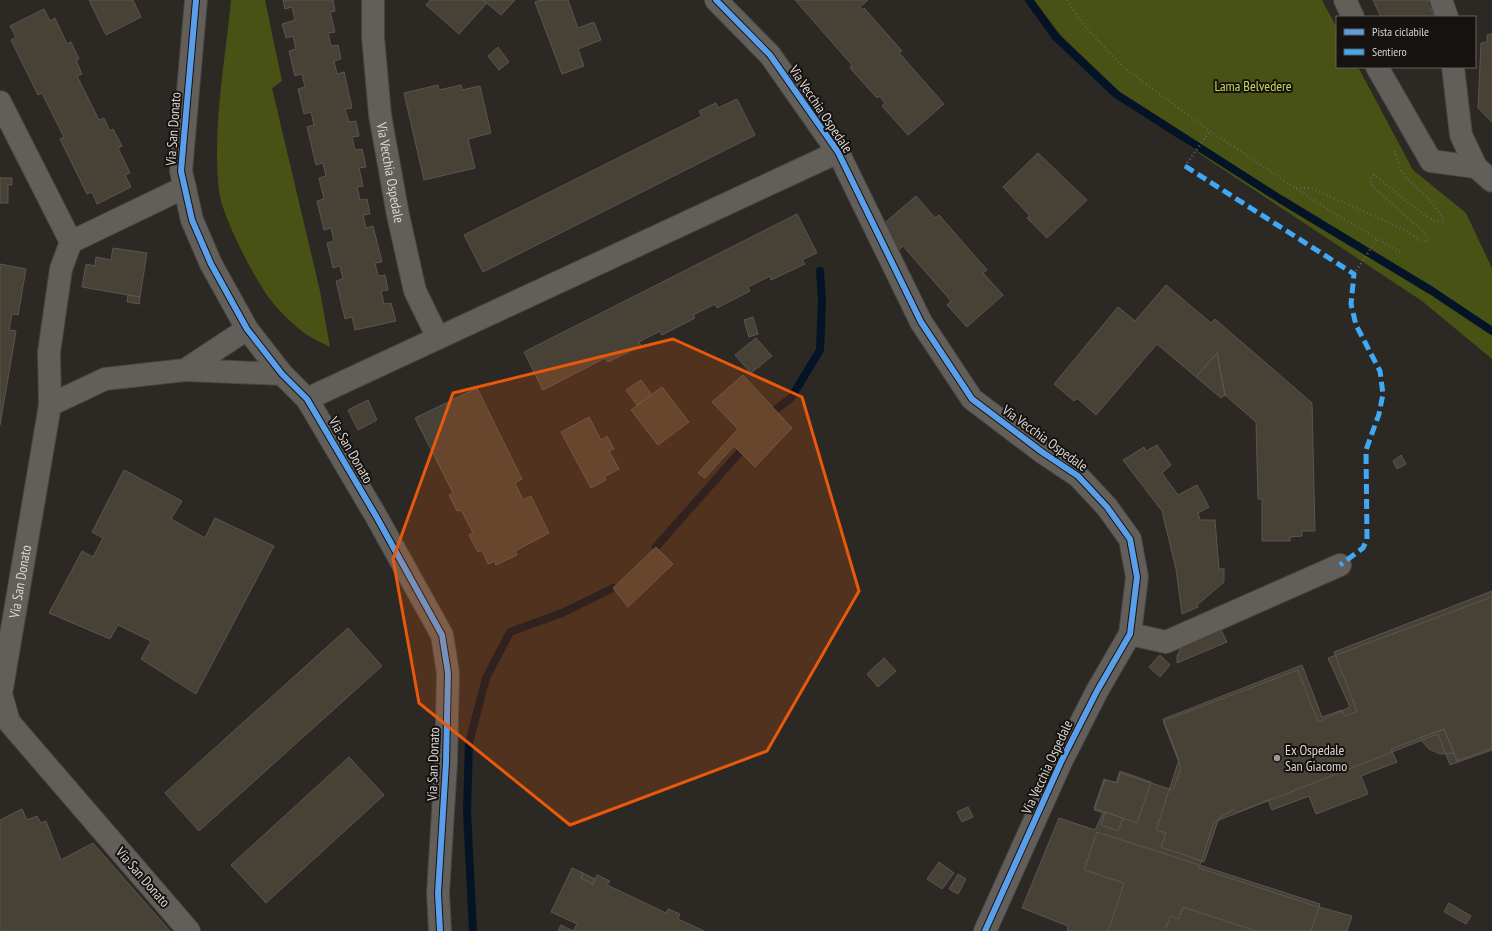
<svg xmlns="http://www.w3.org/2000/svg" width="1492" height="931" font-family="'PT Sans Narrow',sans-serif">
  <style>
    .green { fill: #495215 }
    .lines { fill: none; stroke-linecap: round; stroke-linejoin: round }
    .stream { stroke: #041426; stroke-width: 8 }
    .building { fill: #484136; stroke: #595652 }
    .minor-casing { stroke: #474441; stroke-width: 24 }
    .path { stroke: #625f5c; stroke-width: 2.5; stroke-dasharray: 1 3; stroke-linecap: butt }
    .minor { stroke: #625f5b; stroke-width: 22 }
    .quiet { stroke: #3fa9f5; stroke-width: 5; stroke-dasharray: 10 5; stroke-linecap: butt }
    .cycleway-casing { stroke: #15120f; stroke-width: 8 }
    .cycleway { stroke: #5a9eea; stroke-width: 6 }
    .marked { fill: #e8590c; fill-opacity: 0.2; stroke: #e8590c; stroke-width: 3; stroke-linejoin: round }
    .poi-dot { fill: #9d9994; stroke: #15120f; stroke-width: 1.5 }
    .labels { text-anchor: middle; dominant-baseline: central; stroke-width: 4; stroke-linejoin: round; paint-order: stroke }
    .park-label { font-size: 14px; fill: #c4d95b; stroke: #15120f }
    .street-label { font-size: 14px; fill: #dad6d1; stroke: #15120f }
    .poi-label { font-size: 14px; fill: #dad6d1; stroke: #15120f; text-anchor: start }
  </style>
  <rect width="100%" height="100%" fill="#2c2824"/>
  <path class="green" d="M231,0H265L282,81L272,88L320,291L330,347C320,342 307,336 299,329C289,320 277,309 269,298C254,278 222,216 219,191C212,128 225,63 231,0Z
    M1034,0H1322L1337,28V67H1358L1413,170L1466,213L1492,268V359L1422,301L1212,162L1132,106L1072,50Z"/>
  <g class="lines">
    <path class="stream" d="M1029,0L1055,36L1116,94L1280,199L1432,291L1492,331
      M775,410L791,398L820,350L822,300L820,271
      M656,547L740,452
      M473,931L467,812L469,743L486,678L510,632L562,613L613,588"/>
  </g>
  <path class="building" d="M89,0H133L141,17L106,35Z
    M283,0H333L335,11L330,12L335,32L328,33L331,46L338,45L341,59L334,61L337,74L344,72L352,108L345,109L349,122L356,121L359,136L352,137L355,150L362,149L366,167L359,168L363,186L357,187L360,200L367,199L370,214L363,215L366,228L373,226L382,262L375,263L378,276L385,275L388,290L381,291L384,304L391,303L396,321L355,330L352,317L345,319L336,281L343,279L340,266L333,268L327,243L334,241L331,228L324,230L317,201L324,199L319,178L326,176L323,163L316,165L307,127L314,125L311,112L304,114L298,89L305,87L302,74L295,76L289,51L296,49L293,36L286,38L282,24L295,20L292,7L285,9Z
    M430,0H483L487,3L459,34L426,5Z
    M483,0H515L501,15Z
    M541,0H568L578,28L594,22L601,40L578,49L584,66L562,74L535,2Z
    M795,0H868L860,7L862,10L864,8L902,51L899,53L944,104L908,135L882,106L885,103L879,96L877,98L850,68L852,65Z
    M1373,0H1431L1427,2L1435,17H1381Z
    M44,9L50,21L55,18L67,44L71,42L79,59L76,60L82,74L77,76L99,120L104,118L110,131L113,129L122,146L118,148L130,173L125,175L131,187L97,204L92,192L87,194L60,139L64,137L42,93L38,95L11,40L16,37L10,26Z
    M1492,34V122L1478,108L1481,43L1487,42V35Z
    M498,47L509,62L499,70L488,56Z
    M438,85L439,90L461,85L462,90L480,86L491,133L468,139L475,168L424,180L404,93Z
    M737,99L755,135L483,272L464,235L702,116L699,111L716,103L718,108Z
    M1038,153L1087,200L1047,238L1027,218L1030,216L1003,187Z
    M0,178H12V185H8V203H0Z
    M916,196L935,218L939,215L987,270L983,273L1003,295L967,327L947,305L951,301L903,246L899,250L880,227Z
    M797,214L817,253L802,260L805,264L771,280L770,276L748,287L750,291L717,308L715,304L693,315L695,318L662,335L660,331L639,342L641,346L608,362L605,358L543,390L524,352Z
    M113,248L147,253L140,297L82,287L86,264L95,266L96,257L111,260Z
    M0,264L26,269L18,315L12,314L9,330L16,331L0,425Z
    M1166,285L1211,323L1215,319L1312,403L1315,531H1302V536L1290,537V541H1262V499H1258L1256,422L1225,395L1217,353L1196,377L1157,344L1096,415L1077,398L1074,401L1054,384L1118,307L1135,321Z
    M128,295L140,297L139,304L127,302Z
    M753,317L758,334L749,337L744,320Z
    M756,338L772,356L751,373L735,355Z
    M1217,353L1225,395L1221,398L1196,377Z
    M743,375L792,428L755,467L734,446L705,478L698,473L738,429L712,402Z
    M641,380L652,395L637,405L626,390Z
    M662,387L689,422L658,445L631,410Z
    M477,388L522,479L515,483L523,500L531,496L549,533L515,551L517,555L496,565L495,561L488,564L482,550L478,552L469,535L473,533L461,510L457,511L449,495L453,493L415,418Z
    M368,400L377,420L358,430L348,410Z
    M589,417L601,440L607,436L614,449L609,451L619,469L604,477L606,480L591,488L561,432Z
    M1157,445L1171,465L1162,473L1178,495L1197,485L1209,507L1198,513L1200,520H1215L1219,569H1224V582L1197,605L1198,607L1182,614L1176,569L1162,511L1123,460L1144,447L1146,451Z
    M1401,455L1406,464L1397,469L1393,461Z
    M124,470L182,501L171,519L205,538L215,518L274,546L196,694L141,659L151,641L118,625L110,639L49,613L82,551L93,557L103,538L92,532Z
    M656,547L673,564L628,607L613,588Z
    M1492,591V748L1457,761L1444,729L1391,749L1397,762L1361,776L1368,794L1316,814L1309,796L1272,810L1268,800L1236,813L1234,809L1219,818L1204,862L1161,847L1166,833L1156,830L1179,760L1163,719L1302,665L1322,717L1342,710L1345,716L1357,711L1334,652Z
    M1492,597V750L1450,765L1438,734L1214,822L1199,868L1315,906L1352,916L1347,931H1067L1068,926L1022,908L1059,818L1095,830L1103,813L1094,810L1105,780L1118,783L1120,773L1173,790L1181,768L1163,721L1298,670L1318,722L1350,707L1328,658Z
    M1219,626L1227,642L1177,663V656L1184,642Z
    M348,628L382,666L199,831L165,793Z
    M1160,655L1170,665L1160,677L1149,667Z
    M884,658L896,671L878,687L867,674Z
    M1444,729L1454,753L1440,754L1429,749L1419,738Z
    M349,757L384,795L266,903L231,865Z
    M1120,771L1151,782L1137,823L1094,808L1104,779L1116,783Z
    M968,807L973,817L962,822L957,812Z
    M22,809L27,820L37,816L41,823L46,821L61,860L93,843L170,931H0V820Z
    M1105,812L1123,818L1118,831L1101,825Z
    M1097,832L1320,904L1311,931H1256L1183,907L1179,919L1170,916L1165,931H1108L1124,883L1084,870Z
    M939,862L954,873L942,889L927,879Z
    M572,868L583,873L581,878L593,884L597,875L610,881L607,885L666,913L668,909L680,914L678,919L704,931H558L561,925L573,931L577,924L551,912Z
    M583,873L595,879L593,884L581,878Z
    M958,874L966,879L958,894L949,889Z
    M1449,903L1471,916L1466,924L1444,912Z"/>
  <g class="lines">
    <defs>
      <g id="minor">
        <path d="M196,0L181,171L192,220L211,264L247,329L282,374L307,399L376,516L442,635L448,673L446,763L438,893L440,931"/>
        <path id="s1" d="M373,0V37L380,115L398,215L415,291L438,338"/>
        <path d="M716,0L770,55L838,152L921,322L972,399L1042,452L1078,476L1107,507L1130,539L1137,577L1130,634L1097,691L1061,762L985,931"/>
        <path d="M1345,0L1353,17"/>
        <path d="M1441,0L1447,17"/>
        <path d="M1377,67L1431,161L1476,167"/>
        <path d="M1453,67L1461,135L1476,167L1492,181"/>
        <path d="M0,102L71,242"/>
        <path d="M185,370L282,374"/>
        <path d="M307,399L838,152"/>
        <path d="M50,405L49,352L61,269L71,242L185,187"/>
        <path d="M1130,634L1166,642L1340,565"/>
        <path id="s2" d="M189,931L9,722L1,694L50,405L105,379L185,370L247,329"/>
      </g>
    </defs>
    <use href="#minor" class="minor-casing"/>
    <path class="path" d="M1067,0L1083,24L1123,67L1210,131L1319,204L1403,254
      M1185,166L1210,131
      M1296,188H1311L1401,228L1421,241L1427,242V236L1423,231L1372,186L1370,179L1374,175C1390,185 1426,223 1443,222C1442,206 1412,187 1402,172C1399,166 1397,158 1394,151
      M1354,274L1377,239"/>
    <use href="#minor" class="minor"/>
    <path class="quiet" d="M1185,166L1354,274L1351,304L1356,325L1380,371L1383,394L1379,414L1366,450L1367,539L1363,548L1340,565"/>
    <defs>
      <path id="cycleway" d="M196,0L181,171L192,220L211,264L247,329L282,374L307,399L376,516L442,635L448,673L446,763L438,893L440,931
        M716,0L770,55L838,152L921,322L972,399L1042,452L1078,476L1107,507L1130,539L1137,577L1130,634L1097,691L1061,762L985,931"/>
    </defs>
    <use href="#cycleway" class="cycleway-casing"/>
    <use href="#cycleway" class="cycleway"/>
  </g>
  <path class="marked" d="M673,339L802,397L859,591L767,751L570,825L419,703L393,559L453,393Z"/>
  <circle class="poi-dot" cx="1277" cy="758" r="4"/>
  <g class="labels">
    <g class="park-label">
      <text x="1253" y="86">Lama Belvedere</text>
    </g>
    <g class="street-label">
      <text transform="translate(821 109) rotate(56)">Via Vecchia Ospedale</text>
      <text transform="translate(173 129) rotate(-86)">Via San Donato</text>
      <text stroke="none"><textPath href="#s1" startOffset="174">Via Vecchia Ospedale</textPath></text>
      <text transform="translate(1045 438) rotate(36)">Via Vecchia Ospedale</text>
      <text transform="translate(351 450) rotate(60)">Via San Donato</text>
      <text stroke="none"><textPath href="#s2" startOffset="419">Via San Donato</textPath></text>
      <text transform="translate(433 764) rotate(-88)">Via San Donato</text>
      <text transform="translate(1047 767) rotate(-65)">Via Vecchia Ospedale</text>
      <text transform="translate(143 877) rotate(49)">Via San Donato</text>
    </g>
    <g class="poi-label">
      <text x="1285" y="750">Ex Ospedale<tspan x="1285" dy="16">San Giacomo</tspan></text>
    </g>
  </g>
  <rect x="1336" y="16" width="140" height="52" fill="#15120f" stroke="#64605d"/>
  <rect x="1344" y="29" width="20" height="6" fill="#5a9eea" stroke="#64605d"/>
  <text x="1372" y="36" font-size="12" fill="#dad6d1">Pista ciclabile</text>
  <rect x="1344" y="49" width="20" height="6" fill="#3fa9f5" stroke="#64605d"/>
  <text x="1372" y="56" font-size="12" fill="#dad6d1">Sentiero</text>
</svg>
